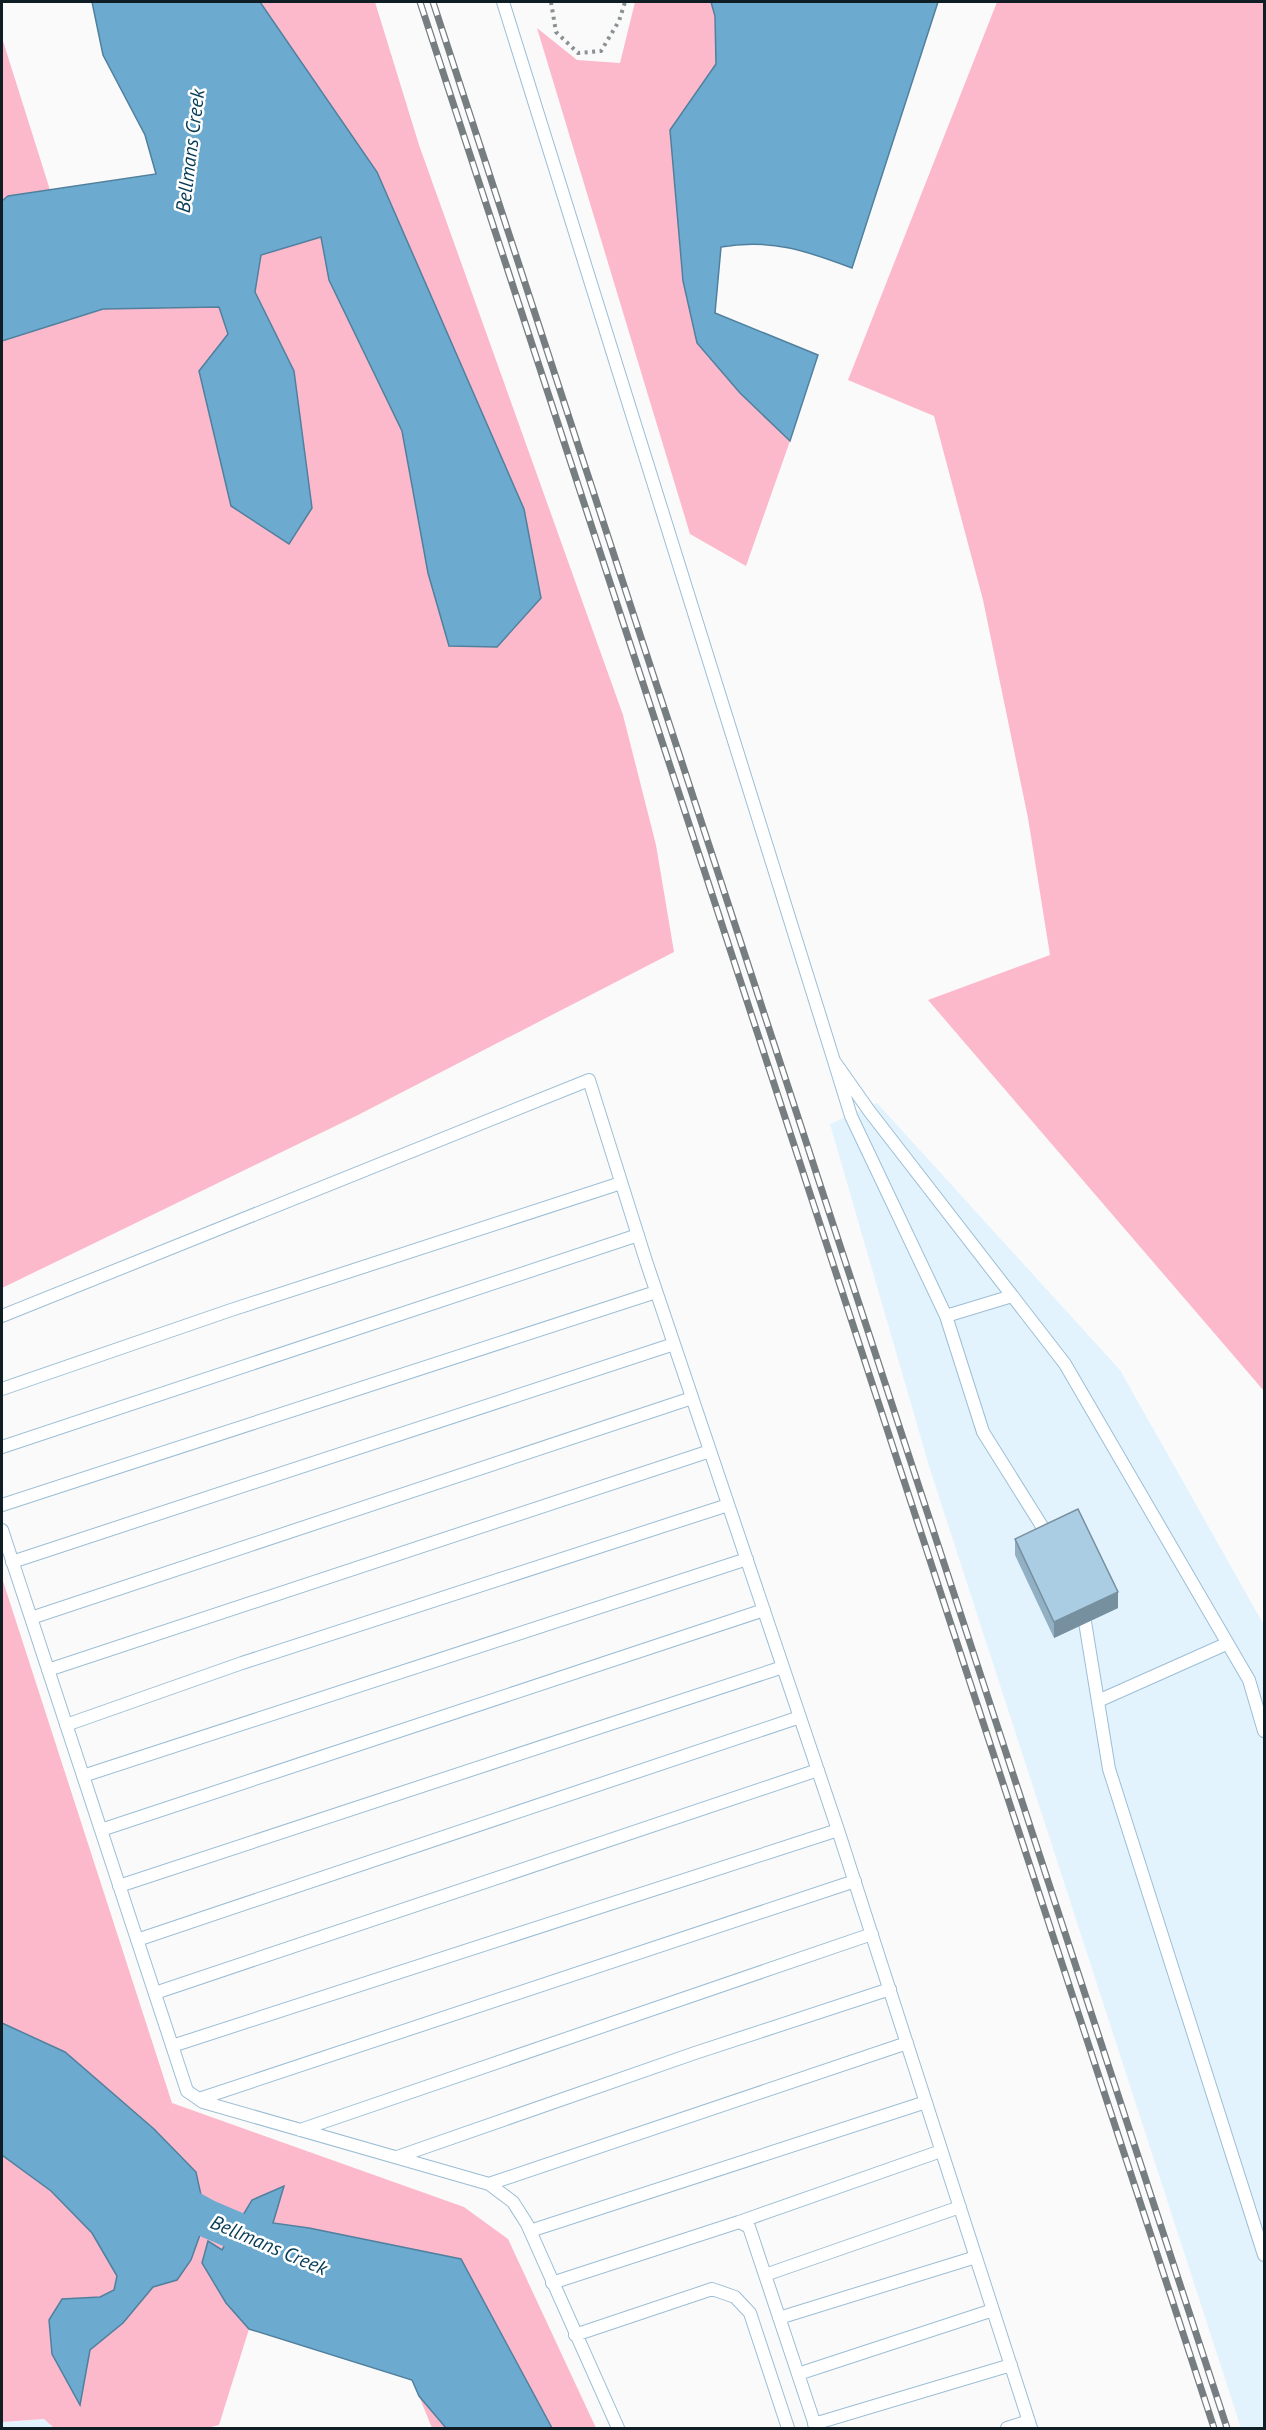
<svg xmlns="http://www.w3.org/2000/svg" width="1266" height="2430" font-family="'PT Sans',sans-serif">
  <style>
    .built { fill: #e2f3fe }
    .green { fill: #fcb9cc }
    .water { fill: #6caad0; stroke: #50809d; stroke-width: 1.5 }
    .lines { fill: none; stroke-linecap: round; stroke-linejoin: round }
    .river { stroke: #6caad0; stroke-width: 38 }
    .lane-casing { stroke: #9cbed5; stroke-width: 14 }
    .path { stroke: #8a9195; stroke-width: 4; stroke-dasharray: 3 4.5; stroke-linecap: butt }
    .lane { stroke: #fff; stroke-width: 12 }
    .rail-casing { stroke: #767e82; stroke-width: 7 }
    .rail { stroke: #fff; stroke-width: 4.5; stroke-dasharray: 14; stroke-linecap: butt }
    .wall { fill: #92b0c3 }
    .shaded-wall { fill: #77909f }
    .building { fill: #aacde3; stroke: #77909f; stroke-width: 1.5 }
    .labels { text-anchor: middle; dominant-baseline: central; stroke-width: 5; stroke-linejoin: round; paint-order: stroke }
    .water-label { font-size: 20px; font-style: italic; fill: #053b55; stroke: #fff }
  </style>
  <rect width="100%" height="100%" fill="#fafafa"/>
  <path class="built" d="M877,1103L1120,1370L1264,1625V2428H1241L929,1466L830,1124Z
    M45,2419L54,2428H2V2422Z"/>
  <path class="green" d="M260,2H375L419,145L623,715L656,845L674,952L358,1115L2,1288V341L103,309L219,307L228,334L199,372L312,508L294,371L255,292L261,255L321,237L329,280L402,431L428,573L541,598L524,509L377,172Z
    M635,2H711L715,16L716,64L670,130L698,344L740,393L790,441L746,566L690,534L537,28L577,60L620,63Z
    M997,2H1264V1391L928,1000L1050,955L1028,818L983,600L934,416L848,380Z
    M3,41L50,190L8,196L2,201V44Z
    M2,1578L172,2103L464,2207L508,2239L596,2428H552L461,2259L309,2228L273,2223L284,2187L252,2200L222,2251L208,2242L202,2263L226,2303L249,2329L219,2425L207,2428H54L44,2419L2,2422V2155L51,2191L92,2233L117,2276L114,2290L100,2297L62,2299L80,2404L90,2350L123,2323L153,2287L177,2280L196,2172L154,2129L65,2052L2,2023Z
    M419,2396L446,2428H432Z"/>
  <path class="water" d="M92,2H260L377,172L524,509L541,598L497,647L449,646L428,573L402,431L329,280L321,237L261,255L255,292L294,371L312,508L289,544L231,506L199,371L228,334L219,307L103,309L2,341V201L8,196L156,174L145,135L103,55Z
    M711,2H938L852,268C807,251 770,238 721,247L715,313L818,355L790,441L740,393L697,343L683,281L670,130L716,64L715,16Z
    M2,2023L65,2052L154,2129L196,2172L206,2218L191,2260L177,2280L153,2287L123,2323L90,2350L80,2405L52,2354L49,2320L62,2299L100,2297L114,2290L117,2276L92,2233L51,2191L2,2155Z
    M284,2186L273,2223L309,2228L461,2259L552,2428H446L419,2396L412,2380L249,2329L226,2303L202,2263L208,2241L222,2250L252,2200Z"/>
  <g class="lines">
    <path class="river" d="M162,2194L206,2218L281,2250"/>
    <defs>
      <path id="lane" d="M503,2L834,1061
        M2,1316L589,1080L646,1261L838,1830L1031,2428
        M946,1316L1012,1296
        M2,1389L231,1310L621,1183
        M2,1447L638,1235
        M2,1505L656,1292
        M2,1530L187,2091L203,2102L489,2184L513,2202L527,2224L618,2428
        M1050,1539L983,1432L946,1316L851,1116L834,1061L870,1112L1065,1364L1249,1680L1264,1731
        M12,1562L674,1344
        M31,1618L692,1398
        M1085,1622L1109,1769L1264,2255
        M48,1670L710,1451
        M1098,1701L1226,1644
        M66,1725L242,1663L728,1505
        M83,1776L747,1559
        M101,1830L764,1610
        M119,1886L783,1667
        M137,1940L800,1717
        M155,1993L818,1770
        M172,2046L838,1830
        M199,2099L855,1881
        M300,2130L872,1934
        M397,2157L695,2053L890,1989
        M489,2184L907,2043
        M739,2222L941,2151
        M530,2231L926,2102
        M765,2275L960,2207
        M552,2283L739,2222L749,2227L816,2428
        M779,2318L976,2257
        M575,2335L712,2289L735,2297L750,2313L788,2428
        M798,2374L993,2310
        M814,2424L1011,2365
        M1007,2428L1029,2421"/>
    </defs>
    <use href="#lane" class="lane-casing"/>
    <path class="path" d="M551,2L556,32L578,53L601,51L619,21L625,2"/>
    <use href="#lane" class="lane"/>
    <defs>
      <path id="rail" d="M420,2L1214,2428
        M433,2L1227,2428"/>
    </defs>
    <use href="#rail" class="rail-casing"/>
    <use href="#rail" class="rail"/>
  </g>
  <path class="wall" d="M1015,1539L1118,1608L1054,1638L1015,1555Z"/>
  <path class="shaded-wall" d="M1118,1592V1608L1054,1638V1622Z"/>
  <path class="building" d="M1078,1509L1118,1592L1054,1622L1015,1539Z"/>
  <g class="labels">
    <g class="water-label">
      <text transform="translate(190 151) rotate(-83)">Bellmans Creek</text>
      <text transform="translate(269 2245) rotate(23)">Bellmans Creek</text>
    </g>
  </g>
  <rect width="1266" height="2430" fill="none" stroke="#0f1d25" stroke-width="6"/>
</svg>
